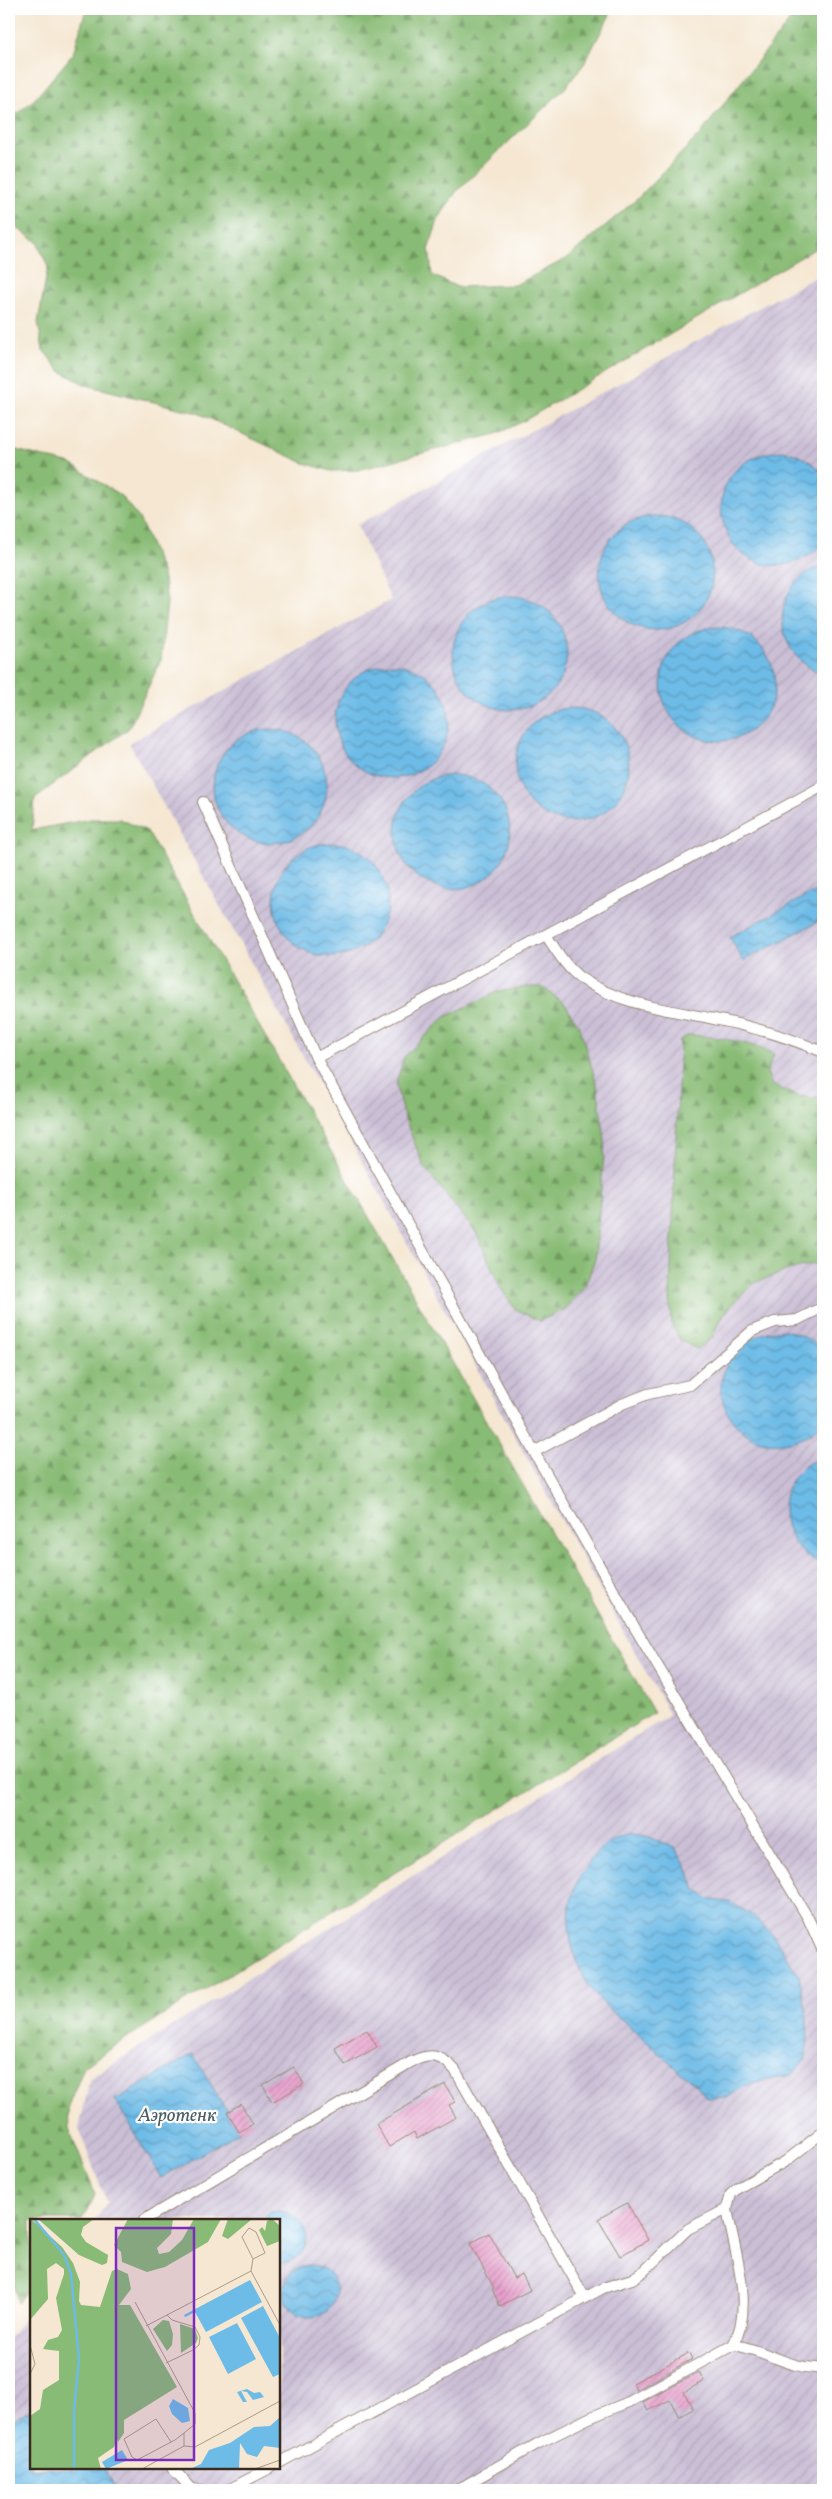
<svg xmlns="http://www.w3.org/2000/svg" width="832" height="2499" font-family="Vollkorn,serif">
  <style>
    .industrial { fill: url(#industrial-furrows) }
    .forest { fill: url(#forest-firs); stroke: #62724a }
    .water { fill: url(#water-waves); stroke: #547282 }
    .building { fill: url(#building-hatch) }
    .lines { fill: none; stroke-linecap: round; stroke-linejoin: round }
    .lane-casing { stroke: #988878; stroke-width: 12 }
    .lane { stroke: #fff; stroke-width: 10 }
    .labels { text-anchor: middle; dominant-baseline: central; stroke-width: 4.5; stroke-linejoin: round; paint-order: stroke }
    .water-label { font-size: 19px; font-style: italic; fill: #4c5d64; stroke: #fff }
    .inset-river { fill: none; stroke: #6dbbe7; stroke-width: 2.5 }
    .inset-road { fill: none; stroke: #ab9b89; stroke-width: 1 }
    .view { fill: #7b2cbf; fill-opacity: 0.15; stroke: #7b2cbf; stroke-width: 2.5 }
    .inset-edge { fill: none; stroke: #3b2a1e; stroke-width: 2.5 }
  </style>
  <defs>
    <pattern id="industrial-furrows" width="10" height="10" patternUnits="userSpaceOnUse" patternTransform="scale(1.25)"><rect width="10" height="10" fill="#cbbfd6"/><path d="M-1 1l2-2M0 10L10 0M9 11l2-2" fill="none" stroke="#afa4b7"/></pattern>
    <pattern id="forest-firs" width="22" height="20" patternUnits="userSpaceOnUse" patternTransform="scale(1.25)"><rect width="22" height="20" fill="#88bb75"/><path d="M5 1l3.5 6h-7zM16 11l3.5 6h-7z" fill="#70985f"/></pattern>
    <pattern id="water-waves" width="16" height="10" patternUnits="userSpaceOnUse" patternTransform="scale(1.25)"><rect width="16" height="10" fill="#6dbbe7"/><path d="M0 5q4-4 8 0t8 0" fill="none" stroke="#5b98bb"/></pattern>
    <pattern id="building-hatch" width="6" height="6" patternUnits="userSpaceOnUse" patternTransform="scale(1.25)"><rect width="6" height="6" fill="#e8a1cd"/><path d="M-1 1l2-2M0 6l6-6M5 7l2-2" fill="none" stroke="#bd83a6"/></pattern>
  </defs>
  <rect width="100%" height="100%" fill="#fff"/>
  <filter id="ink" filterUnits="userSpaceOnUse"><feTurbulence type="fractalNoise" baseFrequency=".02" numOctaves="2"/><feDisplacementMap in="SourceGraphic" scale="10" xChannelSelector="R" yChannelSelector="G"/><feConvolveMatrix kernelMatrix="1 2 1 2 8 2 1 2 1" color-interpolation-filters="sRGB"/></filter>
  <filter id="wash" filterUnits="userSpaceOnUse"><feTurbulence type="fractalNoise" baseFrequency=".0096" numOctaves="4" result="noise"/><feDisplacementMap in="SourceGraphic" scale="20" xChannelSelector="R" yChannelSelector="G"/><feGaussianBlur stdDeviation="1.12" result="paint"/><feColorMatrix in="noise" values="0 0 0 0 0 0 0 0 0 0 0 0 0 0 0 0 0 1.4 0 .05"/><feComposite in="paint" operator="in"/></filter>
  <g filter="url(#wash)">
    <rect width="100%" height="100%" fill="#f5e7d1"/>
    <path class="industrial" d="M823,273V2490H9V2339L31,2308V2468H279V2220H95L107,2204L79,2129L90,2078L670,1715L129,743L391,600L357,525Z"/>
    <path class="forest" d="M86,9H613L584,64L565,88L456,192L439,218L429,247L432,275L457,287L515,285L566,259L637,199L701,133L799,9H823V244L522,422L496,434L358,470L331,471L304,463L198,413L86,385L60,371L43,350L38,322L48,267L37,242L9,222V120L35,99L73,54Z
      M9,448L71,464L120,495L139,518L163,574L167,602L161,660L129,728L35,798L32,830L91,819H120L147,831L654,1713L128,2037L84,2067L68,2107L69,2129L95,2194L88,2211L81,2220H31V2286L18,2303L9,2265Z
      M526,987H542L565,1004L580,1028L597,1085L605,1142L595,1259L585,1286L565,1309L540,1321L515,1309L500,1287L477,1234L424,1167L402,1111L396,1084L404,1057L445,1017L497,992Z
      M689,1035C719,1037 746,1041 774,1054L767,1072L771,1084C787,1092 806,1102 823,1096V1262L791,1269L754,1283L731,1305L718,1324L712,1338L697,1349L680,1340L671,1322L670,1294L680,1040Z"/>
    <path class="water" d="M784,451C801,455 811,461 823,473V543C814,554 802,561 788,564C713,580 688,455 784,451Z
      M599 573a57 57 0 1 1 114 0a57 57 0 1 1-114 0Z
      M823,565V674C770,655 768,583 823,565Z
      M453 653a57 57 0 1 1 114 0a57 57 0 1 1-114 0Z
      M661 684a57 57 0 1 1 114 0a57 57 0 1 1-114 0Z
      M335 721a57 57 0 1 1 114 0a57 57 0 1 1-114 0Z
      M515 765a57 57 0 1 1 114 0a57 57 0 1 1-114 0Z
      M213 786a57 57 0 1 1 114 0a57 57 0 1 1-114 0Z
      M396 832a57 57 0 1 1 114 0a57 57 0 1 1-114 0Z
      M274 900a57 57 0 1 1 114 0a57 57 0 1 1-114 0Z
      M823,887V919L743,961L730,937Z
      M785,1330C801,1334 812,1340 823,1351V1423C759,1483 685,1396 741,1347C755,1335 766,1331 785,1330Z
      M823,1457V1565C773,1546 769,1473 823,1457Z
      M631,1834L647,1836L675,1848L688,1869L695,1889L711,1900L730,1902L755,1917L774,1937L799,1976L806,2008L808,2040L805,2061L791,2075L744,2086L727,2098H708L694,2083C671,2064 650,2044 628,2025C618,2016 606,2007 597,1997C569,1964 558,1909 583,1872C596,1852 606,1839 631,1834Z
      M193,2054L239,2132L161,2178L115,2100Z
      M280,2211C315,2216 314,2262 279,2263V2220H260L271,2212Z
      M284 2291a26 26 0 1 1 52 0a26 26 0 1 1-52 0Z
      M31,2409V2468H104L117,2490H9V2422Z"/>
    <g id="blocks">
      <path class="building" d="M367,2030L377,2047L345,2065L335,2048Z
        M294,2067L304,2084L272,2102L263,2085Z
        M445,2084L455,2102L449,2105L456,2117L417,2139L414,2132L389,2147L376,2124Z
        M241,2104L253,2124L239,2132L227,2112Z
        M627,2203L648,2240L620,2256L598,2219Z
        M489,2233L514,2278L522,2274L530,2290L500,2306L492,2289L494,2288L470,2244Z
        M689,2353L692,2359L636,2390L633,2383Z
        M699,2372L704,2381L684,2392L693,2409L679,2417L670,2400L648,2411L643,2402Z"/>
    </g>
  </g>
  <g filter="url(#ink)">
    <use href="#blocks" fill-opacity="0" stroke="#988878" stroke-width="1"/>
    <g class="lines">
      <defs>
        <path id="lane" d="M203,802L316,1058L534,1452L635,1628L808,1918L823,1951
          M546,935C556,950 567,969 582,979C621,1005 670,1010 714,1019C751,1026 788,1037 823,1052
          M316,1058L823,786
          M534,1452L622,1404L648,1394L690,1385L752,1331L775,1322L797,1320L823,1307
          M144,2220L411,2062C430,2053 441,2054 455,2070L585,2298
          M733,2345C755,2307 734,2250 727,2209L731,2194L738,2188L786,2161L823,2132
          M279,2463L603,2288L632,2279L644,2271L688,2229L727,2209
          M172,2468L192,2489L201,2490
          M228,2490L270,2468
          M457,2490L537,2444L589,2418L629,2402L733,2345C766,2349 788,2370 823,2368"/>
      </defs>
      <use href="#lane" class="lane-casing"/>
      <use href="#lane" class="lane"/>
    </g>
  </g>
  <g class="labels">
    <g class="water-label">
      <text x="177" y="2116">Аэротенк</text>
    </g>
  </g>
  <g transform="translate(30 2219)">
    <rect width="250" height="250" fill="#f5e7d1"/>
    <path d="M1,0L32,28L43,44L50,63L49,82L51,86L70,88L82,52L87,50L98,55L101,70L89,86H100L147,168L94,201V214L88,223L87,220L84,228L68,239L71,250H0V197L10,190L13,171L29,161V132L13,130L18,121L28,118L32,111L26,79L34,55V50L26,44L17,50L18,80L0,101ZM8,0H64L53,8L51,16L56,23L78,36L77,44L72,46L49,36ZM98,0H143L141,15L127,29L129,35L139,33L152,21L164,0H191L178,23L135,48L117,53L92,43L91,33L84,26ZM198,0H221V1L198,20L192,17ZM242,0L250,7V22L237,27L229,11L232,8L235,12L237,2ZM133,101L139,102L143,115L142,126L137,132L123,110ZM150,105L165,110L168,119L166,124L151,134Z" fill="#88bb75"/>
    <path d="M220,61L232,83L176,113L165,93L155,98L154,96ZM233,87L250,119V155L243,158L211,99ZM207,104L226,140L198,155L179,118ZM217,170L224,174L230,173L234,178L223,181L217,173L211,172L217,183H213L207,173ZM143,180L158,189L160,202L152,204L142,195L139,187ZM250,198V229L234,227L227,238L217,235L210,224L209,250H160L171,245L179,231L200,224L224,208L240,207ZM92,231L98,241L76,250L72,243Z" fill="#6dbbe7"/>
    <path class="inset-river" d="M4,0L34,36L41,55L49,140L44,192V250"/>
    <path class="inset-road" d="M223,40L235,34L226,13L219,9L212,18L223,40L221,52L250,106M105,83L165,194V205L154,214V227M116,107L221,52M0,126L5,145L0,155M136,144L163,131L169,126L170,118L165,108L142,101L137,96M141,223L126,200L94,220L102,238L107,241L145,221L154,214M112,250L154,227L165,228L250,182M225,250L250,241"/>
    <path class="view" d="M86,9H164V241H86Z"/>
    <rect width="250" height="250" class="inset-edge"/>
  </g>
  <rect width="832" height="2499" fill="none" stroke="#fff" stroke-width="30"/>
</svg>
